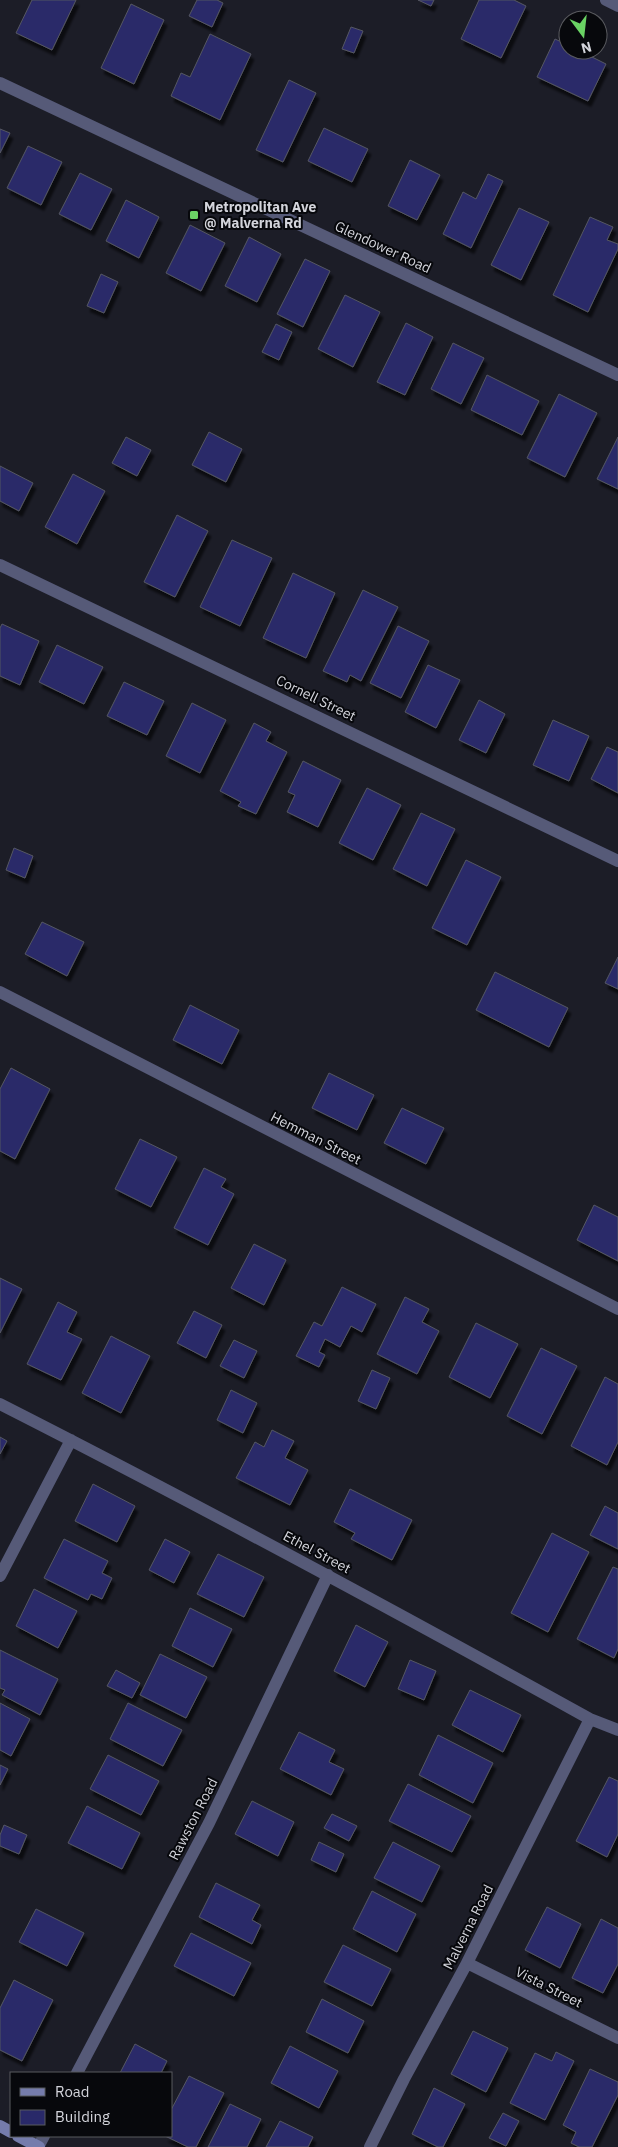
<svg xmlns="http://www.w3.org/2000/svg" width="618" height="2147" font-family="'IBM Plex Sans',sans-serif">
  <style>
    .building { fill: #292969; stroke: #555762; filter: url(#shadow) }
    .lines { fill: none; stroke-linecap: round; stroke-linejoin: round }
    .street { stroke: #565a78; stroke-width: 12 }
    .secondary { stroke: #757cac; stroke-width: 12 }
    .poi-dot { fill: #6ad364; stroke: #07080c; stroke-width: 2 }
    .labels { text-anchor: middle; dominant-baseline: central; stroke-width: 4; stroke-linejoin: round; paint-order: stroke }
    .poi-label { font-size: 14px; font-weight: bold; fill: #d3d4db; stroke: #07080c; text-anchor: start }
    .street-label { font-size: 14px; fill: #d3d4db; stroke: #07080c }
  </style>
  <defs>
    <filter id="shadow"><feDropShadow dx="3" dy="5.5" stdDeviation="1" flood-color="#0009"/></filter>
  </defs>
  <rect width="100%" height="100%" fill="#1c1d27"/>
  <path class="building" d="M32,0H76L52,50L16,33Z
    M197,0H217L223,3L212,27L189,16Z
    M418,0H434L431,6Z
    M479,0H514L526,6L501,58L461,39Z
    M131,4L164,20L134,84L101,68Z
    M351,27L363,31L354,53L342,49Z
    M210,34L251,54L220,120L171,96L181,73L190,77Z
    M555,39L568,45V50H578L606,64L588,101L537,77Z
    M289,80L316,93L283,162L256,150Z
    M324,128L368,149L352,182L308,161Z
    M0,129L10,133L0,153Z
    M28,146L62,162L41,205L7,188Z
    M410,160L440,175L417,220L388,206Z
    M80,173L112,189L91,230L59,214Z
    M488,174L503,181L471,248L443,234L463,192L476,199Z
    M126,200L159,217L139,258L106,241Z
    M519,208L549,222L521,280L491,265Z
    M590,217L613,227L607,240L618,244V249L588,312L553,295Z
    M190,225L225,243L201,291L166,273Z
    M249,237L281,254L257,302L225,286Z
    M305,259L330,271L303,327L277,314Z
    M101,274L118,282L104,313L87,306Z
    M345,295L380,312L353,367L318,349Z
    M406,323L433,337L405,395L377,382Z
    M276,324L292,332L279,360L262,352Z
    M453,343L484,358L461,404L431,389Z
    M487,375L539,401L522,435L471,410Z
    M559,394L597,413L565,477L527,458Z
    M209,432L242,449L226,482L192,465Z
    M126,437L151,450L137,476L112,463Z
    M618,437V489L597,479Z
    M0,466L33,483L19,511L0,501Z
    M73,474L105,491L77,544L45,527Z
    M177,515L208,531L175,597L144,582Z
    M232,540L272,558L240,626L200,607Z
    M293,573L335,593L306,658L263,638Z
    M363,590L398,607L361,681L350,675L347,682L323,671Z
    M2,624L39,641L20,685L0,676V628Z
    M398,626L429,641L401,698L370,683Z
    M57,645L103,667L84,704L39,682Z
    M428,665L460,680L436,728L405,712Z
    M124,682L164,701L147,735L107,716Z
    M479,700L505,714L486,753L459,740Z
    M192,703L226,720L200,773L166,756Z
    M553,720L589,736L569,781L533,765Z
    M254,723L271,732L266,741L287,752L256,814L238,806L241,802L220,791Z
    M607,747L618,752V793L591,779Z
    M303,761L341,780L318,827L287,812L295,795L288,792Z
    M367,788L401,805L373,860L339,843Z
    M421,813L455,829L427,886L393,869Z
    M14,848L33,856L25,878L6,870Z
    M466,860L501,877L467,945L432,928Z
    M42,922L84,942L67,976L25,954Z
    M618,957V989L605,983Z
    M495,972L568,1008L549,1047L476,1010Z
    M190,1005L239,1030L222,1064L173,1040Z
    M11,1068L50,1089L15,1159L0,1151V1089Z
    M329,1073L374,1095L357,1130L312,1108Z
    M402,1108L444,1128L426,1164L384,1143Z
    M140,1139L177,1157L151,1207L115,1189Z
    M204,1168L226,1179L221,1187L234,1194L208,1245L174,1228Z
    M594,1205L618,1217V1261L577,1240Z
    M254,1244L286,1260L264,1305L231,1288Z
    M0,1278L22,1289L0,1333Z
    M342,1287L376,1304L362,1332L351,1326L340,1347L325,1339L319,1352L325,1355L319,1367L296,1356L314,1322L322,1326Z
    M405,1297L429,1309L422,1322L439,1331L417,1374L377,1354Z
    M58,1302L77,1312L67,1332L82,1339L61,1380L27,1364Z
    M194,1311L222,1325L206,1358L177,1343Z
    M476,1323L518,1344L490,1398L449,1377Z
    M111,1336L150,1356L121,1413L82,1393Z
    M234,1340L257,1351L244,1378L220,1366Z
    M541,1348L577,1366L542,1434L507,1416Z
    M372,1370L390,1378L376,1409L358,1401Z
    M605,1377L618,1384V1442L607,1465L571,1446Z
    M231,1390L257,1403L243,1433L217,1420Z
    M272,1430L294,1441L285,1458L308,1470L290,1505L236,1478L255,1442L264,1447Z
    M0,1437L7,1441L0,1454Z
    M93,1484L135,1506L117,1542L75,1521Z
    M350,1489L412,1520L392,1560L351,1539L355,1533L334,1522Z
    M605,1506L618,1513V1549L590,1535Z
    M552,1533L589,1552L548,1632L511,1613Z
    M64,1539L108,1561L102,1573L112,1578L102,1599L91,1594L88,1600L44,1578Z
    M165,1539L190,1552L174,1583L149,1570Z
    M218,1554L264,1577L244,1617L197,1594Z
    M613,1567L618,1569V1649L614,1658L577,1639Z
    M34,1589L77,1611L58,1648L16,1626Z
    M190,1608L232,1629L213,1667L172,1646Z
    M356,1625L388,1642L365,1687L334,1671Z
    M0,1650L58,1679L40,1715L2,1695L5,1690L0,1688Z
    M160,1654L207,1677L186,1718L140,1695Z
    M410,1660L436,1671L424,1700L398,1689Z
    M116,1670L140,1683L132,1698L107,1686Z
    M470,1690L521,1715L503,1752L452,1725Z
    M0,1703L30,1719L11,1756L0,1750Z
    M128,1703L182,1730L163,1766L110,1739Z
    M299,1732L335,1750L329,1762L344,1769L331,1795L280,1769Z
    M438,1735L493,1763L473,1803L419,1775Z
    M108,1755L159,1781L141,1815L90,1789Z
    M0,1765L8,1769L0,1785Z
    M609,1777L618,1781V1834L607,1857L576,1841Z
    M408,1784L471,1816L452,1852L389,1821Z
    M252,1801L294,1822L278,1856L235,1834Z
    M87,1806L140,1833L122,1869L68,1843Z
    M332,1814L357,1826L349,1841L324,1828Z
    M4,1825L27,1835L19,1854L0,1846V1835Z
    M319,1842L344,1854L336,1872L311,1860Z
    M393,1842L440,1866L422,1902L374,1878Z
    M216,1883L260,1905L252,1920L261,1925L252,1944L199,1917Z
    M372,1891L416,1914L397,1952L353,1929Z
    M547,1907L581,1924L560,1968L525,1950Z
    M36,1909L84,1933L67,1966L19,1942Z
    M601,1919L618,1928V1964L603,1993L572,1978Z
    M191,1933L251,1963L234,1996L174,1966Z
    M343,1945L391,1969L372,2006L324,1982Z
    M14,1980L53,2000L22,2061L0,2050V2008Z
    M322,1999L364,2021L348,2053L306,2032Z
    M473,2031L508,2048L486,2092L451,2074Z
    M135,2044L167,2061L161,2073H120Z
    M290,2046L338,2071L319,2108L271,2083Z
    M556,2052L574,2061L545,2120L510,2103L535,2053L552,2061Z
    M590,2069L618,2082V2095L592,2147H579L571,2143L576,2132L563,2125Z
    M189,2076L224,2093L196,2147H188L165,2136H171V2110Z
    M434,2088L465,2104L443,2147H438L412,2134Z
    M230,2104L261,2119L247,2147H208Z
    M503,2113L519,2121L506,2146L489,2138Z
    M280,2121L313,2137L308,2147H266Z"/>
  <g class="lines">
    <path class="street" d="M606,0L618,6
      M0,83L618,375
      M0,565L618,861
      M0,992L618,1309
      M0,1404C199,1505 395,1611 590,1719L618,1730
      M0,1576L71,1440
      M467,1963L618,2038
      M77,2073L209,1823L328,1575
      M38,2147L44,2136
      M370,2147L404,2079L467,1963L590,1719"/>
    <path class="secondary" d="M0,2126L11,2132
      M18,2136L39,2147"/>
  </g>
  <rect class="poi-dot" x="189" y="210" width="10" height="10" rx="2.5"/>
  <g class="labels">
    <g class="poi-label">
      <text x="204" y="207">Metropolitan Ave<tspan x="204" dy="16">@ Malverna Rd</tspan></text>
    </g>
    <g class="street-label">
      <text transform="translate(383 247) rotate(25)">Glendower Road</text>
      <text transform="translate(316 698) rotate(26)">Cornell Street</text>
      <text transform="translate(316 1138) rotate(27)">Hemman Street</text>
      <text transform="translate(317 1552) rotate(28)">Ethel Street</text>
      <text transform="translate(193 1819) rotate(-63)">Rawston Road</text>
      <text transform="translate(468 1927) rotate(-63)">Malverna Road</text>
      <text transform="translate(549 1987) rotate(27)">Vista Street</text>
    </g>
  </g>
  <rect x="10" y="2072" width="162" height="65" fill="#07080c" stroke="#595a5f"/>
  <rect x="20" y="2088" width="25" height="8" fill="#757cac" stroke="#595a5f"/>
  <text x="55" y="2097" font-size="15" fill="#d3d4db">Road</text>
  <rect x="20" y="2110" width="25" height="15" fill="#292969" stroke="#595a5f"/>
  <text x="55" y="2122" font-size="15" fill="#d3d4db">Building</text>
  <g transform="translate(583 35) rotate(165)"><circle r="24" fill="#07080c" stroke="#595a5f"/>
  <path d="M0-4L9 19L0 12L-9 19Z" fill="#6ad364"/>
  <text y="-8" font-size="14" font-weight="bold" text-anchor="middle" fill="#d3d4db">N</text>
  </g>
</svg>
